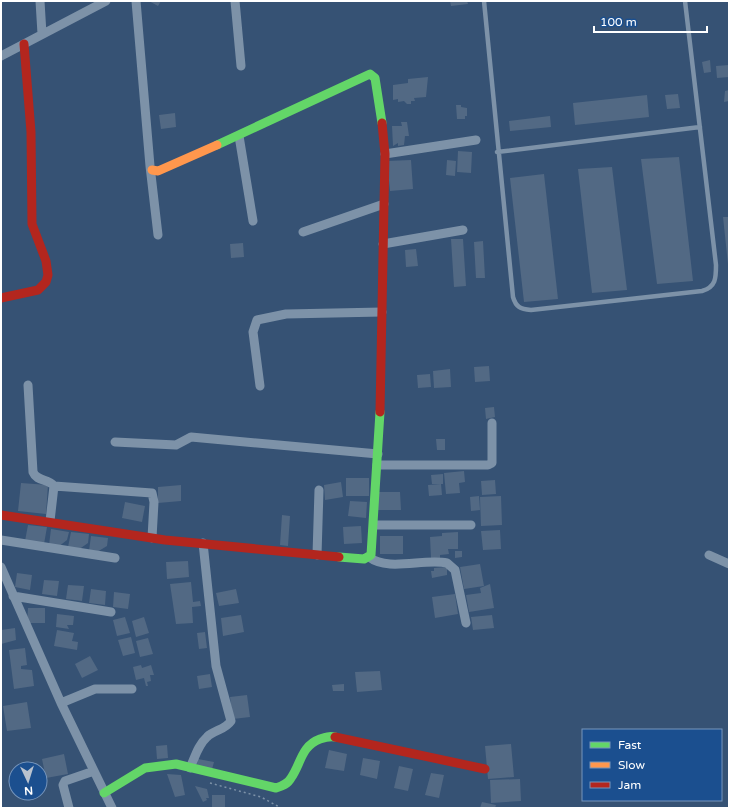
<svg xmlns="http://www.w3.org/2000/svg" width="730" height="809" font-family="'Varela Round',sans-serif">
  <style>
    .building { fill: #526984 }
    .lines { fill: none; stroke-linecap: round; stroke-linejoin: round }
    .path { stroke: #7d92a8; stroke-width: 1.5; stroke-dasharray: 2 3; stroke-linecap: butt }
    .lane { stroke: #7d92a8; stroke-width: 4.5 }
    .street { stroke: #7d92a8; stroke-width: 9 }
    .fast { stroke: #63d668; stroke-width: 9 }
    .slow { stroke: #ff974d; stroke-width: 9 }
    .jam { stroke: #b3261e; stroke-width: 9 }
  </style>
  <rect width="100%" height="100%" fill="#365274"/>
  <path class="building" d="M149,1H161L158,6Z
    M450,1H467L468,4L451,6Z
    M710,60L711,72L704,73L702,62Z
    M729,65V77L717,78L716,66Z
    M428,77L426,97L414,98L415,101H411V104H407L404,101L398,102V99L393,100V85L408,83V79Z
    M729,90V101L724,102L725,91Z
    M678,94L680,108L667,109L665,95Z
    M647,95L649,117L575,125L573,103Z
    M456,105H461V107L467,108V116H465V119H457Z
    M175,113L176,127L161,129L159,115Z
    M550,116L551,127L510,131L509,121Z
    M401,122H407L409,136H405L404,145L398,146V143L393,146L392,126H402Z
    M458,151L472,152L471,173L457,172Z
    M679,157L693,281L657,284L641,159Z
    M411,160L413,189L390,191L387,161Z
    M447,160L456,161L455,176L446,175Z
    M612,167L627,290L592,293L578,169Z
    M544,174L558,299L524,302L510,178Z
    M723,217H729V264H728Z
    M451,239H463L466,286L454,287Z
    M483,241L485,278H476L474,242Z
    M243,243L244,257L231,258L230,244Z
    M416,249L418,266L406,267L405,250Z
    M489,366L490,381L475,382L474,367Z
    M450,369L451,387L434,388L433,371Z
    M430,374L431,387L418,388L417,375Z
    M494,407L495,417L486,419L485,408Z
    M436,439H445V450H437Z
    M464,471L465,482L459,483L460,493L446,494L444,473Z
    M443,474V484H432L431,475Z
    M346,478H369V496H346Z
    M495,480L496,494L482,495L481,481Z
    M341,482L343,497L325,500L324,485Z
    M21,483L48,485L46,514L18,511Z
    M441,484L442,495L429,496L428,485Z
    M181,485V501L158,503V487Z
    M378,492H400L401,510H378Z
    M479,496L480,510L471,511L470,497Z
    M501,496L502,525L481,526L480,497Z
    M350,501L367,502L366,518L348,516Z
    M125,502L145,506L142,522L122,518Z
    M282,515L290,516L288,546L280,545Z
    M28,525L47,527L44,544L25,541Z
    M361,526L362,543L344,544L343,527Z
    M51,529L69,532L67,540L58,547L49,545Z
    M500,530L501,549L483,550L481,531Z
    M71,532L89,534L88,543L78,550L68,547Z
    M458,532V549H448L449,554L440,555V558H431L430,537L442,536V533Z
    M91,536L108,538L107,546L97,552L89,551Z
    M380,536H403V554H380Z
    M455,551H462V557L455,558Z
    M188,561L189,577L167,579L166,562Z
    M480,564L484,586L464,589L460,567Z
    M447,567V575L432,578L431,571H434V568Z
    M17,573L32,575L30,590L15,587Z
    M44,580L59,581L57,596L42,594Z
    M191,582L193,602L200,601L201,606L192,607L193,623L176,624L170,584Z
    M490,584L494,608L469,612L466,595L481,593L480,588Z
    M68,585L84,586L82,601L66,599Z
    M91,589L106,591L105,605L89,603Z
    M236,589L239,603L219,606L216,593Z
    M114,592L130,594L128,609L113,607Z
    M455,594L458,614L435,618L432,597Z
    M28,608H45V623H27Z
    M57,614L74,616L73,625H67L69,629L56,627Z
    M241,615L244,632L223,636L221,618Z
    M492,615L494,628L473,630L471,617Z
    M125,617L130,633L117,636L113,620Z
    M144,617L149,633L136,637L132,621Z
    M15,628L16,640L1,644V630Z
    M57,630L74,633L72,641L78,642L77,650L54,646Z
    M205,632L207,648L199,649L197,633Z
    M131,637L135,653L123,656L118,640Z
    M148,638L153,654L140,657L136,641Z
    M25,648L27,665L21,666V669L32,670L34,686L14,689L9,650Z
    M90,656L98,670L82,678L75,664Z
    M141,665L142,668L151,665L154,675H150L151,681L147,682L148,686H146L144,678L136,680L133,667Z
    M380,671L382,690L357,692L355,672Z
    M210,674L212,687L199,689L197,676Z
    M344,684V691H333L332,685Z
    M247,695L250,717L233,719L230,697Z
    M27,702L31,728L7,731L3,706Z
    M511,744L514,777L488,779L485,746Z
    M167,745L168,758L157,759L156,746Z
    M329,750L347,754L344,771L325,768Z
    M64,754L68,774L46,778L42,759Z
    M363,758L380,761L377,779L360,775Z
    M198,759L214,762L211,773L196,770Z
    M399,766L413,769L408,791L394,788Z
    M431,773L444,775L439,798L425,795Z
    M167,774L181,775L185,795L175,797Z
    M520,779L521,801L491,803L490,780Z
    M195,786L207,789L209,798H206L207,800L203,802Z
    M212,795H225V808L212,807Z
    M482,802L496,805L495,808H480Z"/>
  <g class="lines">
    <path class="path" d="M210,783L261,797L281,808"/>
    <path class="lane" d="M484,1L513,297C516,307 520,309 531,310L702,291C716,287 716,278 716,265L685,1
      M497,152L700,127"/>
    <path class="street" d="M40,1L42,34
      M136,1L150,166L158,235
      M235,1L241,66
      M1,56L106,1
      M239,136L253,221
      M385,154L476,140
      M303,232L384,204
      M383,244L463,230
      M28,385L33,472C37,482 48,478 54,486L50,521
      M260,386L253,332L257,320L286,314L382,312
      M115,442L176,445L191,437L378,454
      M377,465H488L492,463V423
      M54,486L152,493L154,502L152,538
      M374,525H471
      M1,540L115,558
      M317,555L319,490
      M709,555L729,564
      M369,557C388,572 424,558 447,563L455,570L466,623
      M1,567L61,703L112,808
      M13,596L111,612
      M61,703L95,689H132
      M190,768C195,757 198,745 207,737C214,730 225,730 231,721L216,666L203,543
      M69,808L63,785L65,781L94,771"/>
    <path class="fast" d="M217,145L370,74L375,78L382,123
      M339,557L364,559L371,555L380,412
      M104,793L145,768L176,764L276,788C282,786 288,784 291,778C301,764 301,746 320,739C326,737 329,736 335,737"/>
    <path class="slow" d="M152,170L158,171L217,145"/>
    <path class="jam" d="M1,298L38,290L46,282L48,275L46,261L32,224L31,132L24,44
      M380,412L385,154L382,123
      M1,515L165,540L339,557
      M335,737L485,769"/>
  </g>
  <rect width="730" height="809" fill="none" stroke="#ffffff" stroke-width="4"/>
  <rect x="582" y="729" width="140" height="72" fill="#1b4f8f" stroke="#7695bc"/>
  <rect x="590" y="742" width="20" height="6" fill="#63d668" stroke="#7695bc"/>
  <text x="618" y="749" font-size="12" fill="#ffffff">Fast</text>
  <rect x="590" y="762" width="20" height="6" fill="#ff974d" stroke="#7695bc"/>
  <text x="618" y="769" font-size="12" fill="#ffffff">Slow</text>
  <rect x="590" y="782" width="20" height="6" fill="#b3261e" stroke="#7695bc"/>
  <text x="618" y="789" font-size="12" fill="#ffffff">Jam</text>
  <g transform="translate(28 781) rotate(176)"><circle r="19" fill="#1b4f8f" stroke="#7695bc"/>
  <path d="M0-3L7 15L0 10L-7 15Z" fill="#b9c2ce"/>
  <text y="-6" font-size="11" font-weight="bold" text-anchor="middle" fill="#ffffff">N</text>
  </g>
  <path d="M594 26v6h113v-6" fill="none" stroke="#ffffff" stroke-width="2"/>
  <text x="600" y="26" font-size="12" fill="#ffffff" stroke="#1b4f8f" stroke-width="3" paint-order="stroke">100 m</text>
</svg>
